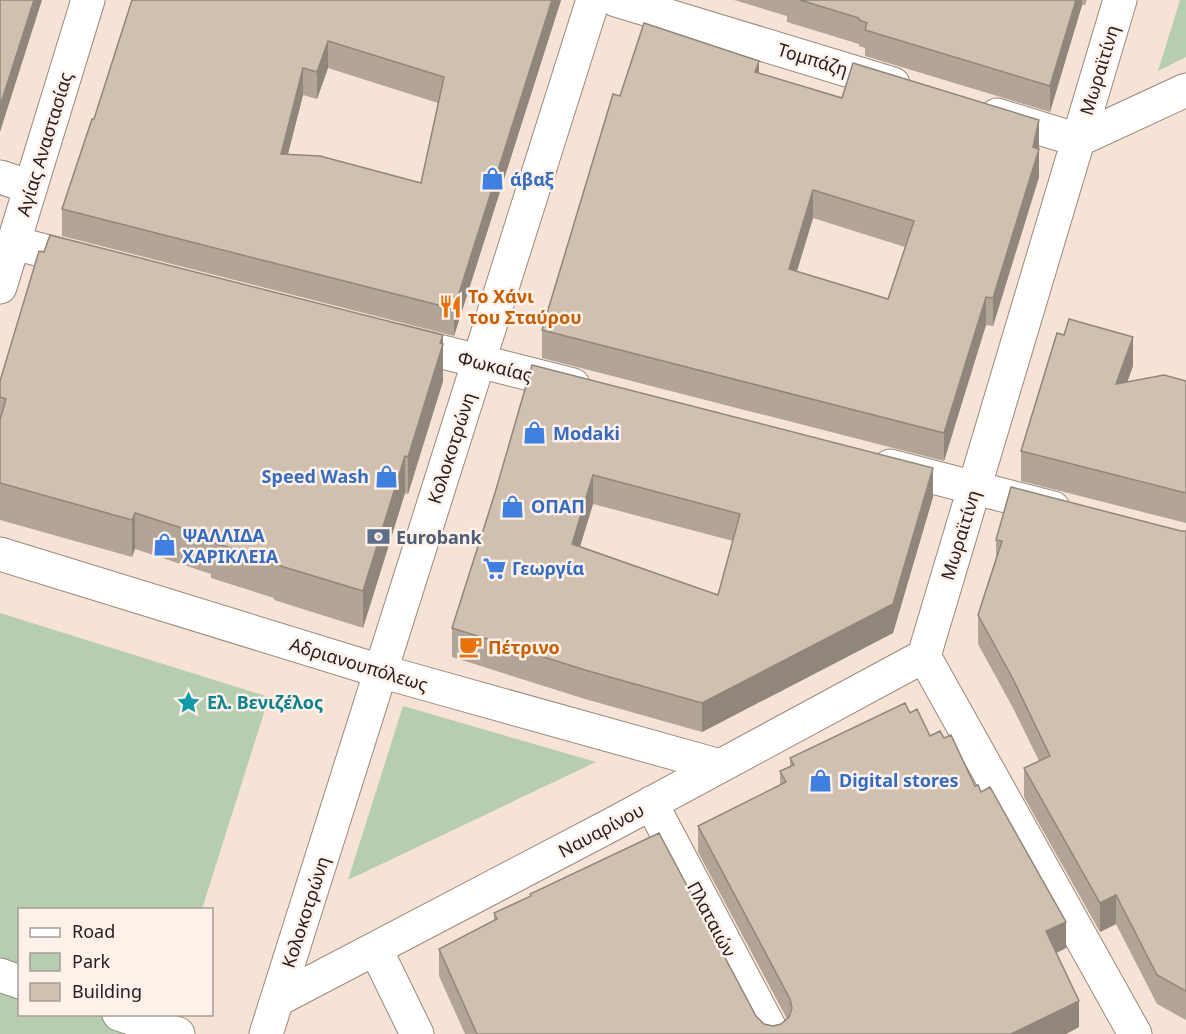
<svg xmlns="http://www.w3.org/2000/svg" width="1186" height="1034" font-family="'Noto Sans',sans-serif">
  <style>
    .green { fill: #b6cdaf }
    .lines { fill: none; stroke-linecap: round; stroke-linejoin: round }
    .pedestrian-casing { stroke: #9a897d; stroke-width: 35 }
    .minor-casing { stroke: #9a897d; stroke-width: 35 }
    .tertiary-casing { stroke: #9a897d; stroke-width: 35 }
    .pedestrian { stroke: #fff; stroke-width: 33 }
    .minor { stroke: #fff; stroke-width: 33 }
    .tertiary { stroke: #fff; stroke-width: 33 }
    .wall { fill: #b2a597; fill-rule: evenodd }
    .shaded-wall { fill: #91867b }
    .building { fill: #cfc0b0; stroke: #91867b; stroke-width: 1.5; fill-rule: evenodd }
    .labels { text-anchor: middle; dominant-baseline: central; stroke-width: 5; stroke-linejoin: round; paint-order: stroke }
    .street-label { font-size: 18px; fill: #27201c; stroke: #fdf1e9 }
    .shop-label { font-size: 18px; font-weight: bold; fill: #366cbe; stroke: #fdf1e9; text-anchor: start }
    .food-label { font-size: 18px; font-weight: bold; fill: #c56008; stroke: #fdf1e9; text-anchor: start }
    .service-label { font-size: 18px; font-weight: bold; fill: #4e5e75; stroke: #fdf1e9; text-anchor: start }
    .culture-label { font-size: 18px; font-weight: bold; fill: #0d838f; stroke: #fdf1e9; text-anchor: start }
  </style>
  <rect width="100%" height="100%" fill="#f6e3d5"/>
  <path class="green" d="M1180,0H1186V57L1158,71Z
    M0,613L269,697L202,909L20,910V1014L169,1015L163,1034H0Z
    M403,706L596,762L348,880Z"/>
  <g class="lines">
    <defs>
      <path id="pedestrian" d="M0,975L20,982
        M119,1014L178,1034"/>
      <path id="minor" d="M616,0L893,84
        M1120,0L924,656L1135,1034
        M997,115L1078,140L1186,90
        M0,177L31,187
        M14,243L87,262
        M0,287L88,0
        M399,341L573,385
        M890,466L1053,508
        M0,554L380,671L720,766
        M651,803L773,1034
        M376,950L417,1034
        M277,1000L611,825L924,656"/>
      <path id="tertiary" d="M266,1034L593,0"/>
    </defs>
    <use href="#pedestrian" class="pedestrian-casing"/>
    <use href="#minor" class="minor-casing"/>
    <use href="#tertiary" class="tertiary-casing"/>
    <use href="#pedestrian" class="pedestrian"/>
    <use href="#minor" class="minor"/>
    <use href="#tertiary" class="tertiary"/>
  </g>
  <path class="wall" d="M132,0H561L454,336L62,236V209L94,119ZM328,68L438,103L421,183L288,154L303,95L317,99Z
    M734,0H1087L1085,5H1082L1050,112L865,56V48L859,46V44L787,22V16Z
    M759,73L842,98L1039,120V177L993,326L986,325L944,461L542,358V330L620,96ZM813,218L905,247L888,299L797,271Z
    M443,335V381L408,494L405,493L363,628L274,600V598L211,578V574L135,549L132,557L0,520V381Z
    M532,365L933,497L893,633L702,732L585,699L452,657V628L495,493ZM593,504L733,541L718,595L580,546Z
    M1133,366L1127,382L1186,381V523L1021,481V451Z
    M1186,531V1020L1157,1004L1116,924L1100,932L1024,797V768L1039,761L1013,708L978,644V615L996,558V540Z
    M910,713L930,736L944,738L975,786L1066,948L1056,953L1079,1027L1066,1034H465L439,976V949L494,920V913L530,897V894L756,1016L764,1024L773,1026L781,1024L787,1019L698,852V826L780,785V771L790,766V758Z"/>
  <path class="shaded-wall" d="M34,0H42L0,132V106Z
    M552,0H561L454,336V309Z
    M1076,0H1082V5L1050,112V86Z
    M328,41V68L317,99V72Z
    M759,61V89L755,72Z
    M303,68V95L281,181V154Z
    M1039,120V177L993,326V298Z
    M813,190V218L789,297V269Z
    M986,297V325L944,461V433Z
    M443,335V381L408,494V457Z
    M1133,337V366L1116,413V384Z
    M405,456V493L363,628V591Z
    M933,468V497L893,633L702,732V703Z
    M593,475V504L572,573V544Z
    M135,513V549L132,557V520Z
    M1116,895V924L1100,932V903Z
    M1066,922V948L1046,958V931Z
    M1079,1001V1027L1066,1034H1011Z"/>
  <path class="building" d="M0,0H34L0,106Z
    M132,0H552L454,309L62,209L92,119H94ZM328,41L444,77L421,183L320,156L281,154L303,68L317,72Z
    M800,0H1076L1050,86L865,30L867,23L859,20V18Z
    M644,23L759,61L755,72L842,98L853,63L1039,120L1033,147L1039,149L993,298L986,297L944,433L542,330L613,94L620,96ZM813,190L914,221L888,299L789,269Z
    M50,235L443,335L440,343L443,344L408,457L405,456L363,591L274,564L275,562L211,542L213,538L135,513L132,520L0,483V420L6,399L0,397V381L39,251L44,252Z
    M1069,319L1133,337L1116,384L1164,375L1186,381V493L1021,451L1057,333L1064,335Z
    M532,365L933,468L893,604L702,703L585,670L452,628L495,493ZM593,475L740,514L718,595L572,544Z
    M1011,487L1181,531H1186V991L1157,975L1116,895L1100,903L1024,768L1050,756L1013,679L978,615L1002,541L996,540Z
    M905,703L910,713L917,709L930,736L940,731L944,738L951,735L975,786L978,785L981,792L990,787L1066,922L1046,931L1079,1001L1011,1034H477L439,949L497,919L494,913L531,896L530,894L659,833L756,1016L764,1024L773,1026L781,1024L789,1017L792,1008L790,999L698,826L786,782L780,771L794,765L790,758Z"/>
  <defs>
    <symbol id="shop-bare" viewBox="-9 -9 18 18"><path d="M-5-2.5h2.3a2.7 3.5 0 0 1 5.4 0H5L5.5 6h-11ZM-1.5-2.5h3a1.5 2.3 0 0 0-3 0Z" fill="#3f7fe0" stroke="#fdf1e9" stroke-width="2.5" paint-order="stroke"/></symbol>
    <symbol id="restaurant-bare" viewBox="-9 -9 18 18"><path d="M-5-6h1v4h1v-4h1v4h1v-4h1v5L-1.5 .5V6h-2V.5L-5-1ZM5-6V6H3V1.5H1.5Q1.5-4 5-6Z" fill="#e8710a" stroke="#fdf1e9" stroke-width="2.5" paint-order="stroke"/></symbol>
    <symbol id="bank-bare" viewBox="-9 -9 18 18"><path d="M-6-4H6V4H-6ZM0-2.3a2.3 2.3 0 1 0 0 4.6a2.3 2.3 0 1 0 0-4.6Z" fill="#5c6f8a" stroke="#fdf1e9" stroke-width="2.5" paint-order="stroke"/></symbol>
    <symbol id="supermarket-bare" viewBox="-9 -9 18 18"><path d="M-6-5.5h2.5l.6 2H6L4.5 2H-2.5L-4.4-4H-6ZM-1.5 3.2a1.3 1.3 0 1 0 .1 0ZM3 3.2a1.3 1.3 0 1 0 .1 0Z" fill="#3f7fe0" stroke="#fdf1e9" stroke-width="2.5" paint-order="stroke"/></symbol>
    <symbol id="cafe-bare" viewBox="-9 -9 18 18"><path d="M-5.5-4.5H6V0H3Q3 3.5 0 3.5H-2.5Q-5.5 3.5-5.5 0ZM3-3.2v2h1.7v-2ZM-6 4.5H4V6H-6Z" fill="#e8710a" stroke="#fdf1e9" stroke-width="2.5" paint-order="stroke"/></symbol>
    <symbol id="sight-bare" viewBox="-9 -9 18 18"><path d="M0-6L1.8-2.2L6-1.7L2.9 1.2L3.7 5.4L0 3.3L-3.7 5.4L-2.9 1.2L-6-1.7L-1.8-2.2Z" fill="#0f9aa8" stroke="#fdf1e9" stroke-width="2.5" paint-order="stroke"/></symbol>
  </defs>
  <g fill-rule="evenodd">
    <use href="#shop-bare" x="476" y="162" width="33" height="33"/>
    <use href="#restaurant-bare" x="434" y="290" width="33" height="33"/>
    <use href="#shop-bare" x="518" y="416" width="33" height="33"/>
    <use href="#shop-bare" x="370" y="460" width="33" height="33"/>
    <use href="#shop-bare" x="496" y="490" width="33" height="33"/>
    <use href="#bank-bare" x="362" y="520" width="33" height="33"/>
    <use href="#shop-bare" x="148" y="528" width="33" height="33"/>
    <use href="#supermarket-bare" x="478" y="552" width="33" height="33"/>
    <use href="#cafe-bare" x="454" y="630" width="33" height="33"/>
    <use href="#sight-bare" x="172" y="686" width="33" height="33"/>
    <use href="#shop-bare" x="804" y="764" width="33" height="33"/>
  </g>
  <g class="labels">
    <g class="street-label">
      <text transform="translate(813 59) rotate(17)">Τομπάζη</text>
      <text transform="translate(1099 70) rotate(-73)">Μωραϊτίνη</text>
      <text transform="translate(44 144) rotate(-73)">Αγίας Αναστασίας</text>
      <text transform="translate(495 366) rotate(14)">Φωκαίας</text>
      <text transform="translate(451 448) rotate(-72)">Κολοκοτρώνη</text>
      <text transform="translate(960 535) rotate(-73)">Μωραϊτίνη</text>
      <text transform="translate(359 664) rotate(17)">Αδριανουπόλεως</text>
      <text transform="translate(601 830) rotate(-28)">Ναυαρίνου</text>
      <text transform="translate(305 912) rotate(-72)">Κολοκοτρώνη</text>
      <text transform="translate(712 919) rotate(62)">Πλαταιών</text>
    </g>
    <g class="shop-label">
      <text x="510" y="179">άβαξ</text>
      <text x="553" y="433">Modaki</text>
      <text x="369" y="476" text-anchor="end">Speed Wash</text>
      <text x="531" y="506">ΟΠΑΠ</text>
      <text x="182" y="535">ΨΑΛΛΙΔΑ<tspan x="182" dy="21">ΧΑΡΙΚΛΕΙΑ</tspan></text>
      <text x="512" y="568">Γεωργία</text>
      <text x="839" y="780">Digital stores</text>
    </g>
    <g class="food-label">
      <text x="468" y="296">Το Χάνι<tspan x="468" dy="21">του Σταύρου</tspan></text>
      <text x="488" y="647">Πέτρινο</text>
    </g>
    <g class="service-label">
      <text x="396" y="537">Eurobank</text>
    </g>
    <g class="culture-label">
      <text x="207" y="702">Ελ. Βενιζέλος</text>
    </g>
  </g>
  <rect x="18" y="908" width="195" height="108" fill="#fdf1e9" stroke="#a79d97" stroke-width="1.5"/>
  <rect x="30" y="928" width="30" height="9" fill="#ffffff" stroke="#a79d97" stroke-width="1.5"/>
  <text x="72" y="938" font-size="18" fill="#27201c">Road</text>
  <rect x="30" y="953" width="30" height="18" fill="#b6cdaf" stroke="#a79d97" stroke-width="1.5"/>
  <text x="72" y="968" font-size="18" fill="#27201c">Park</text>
  <rect x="30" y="983" width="30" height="18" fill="#cfc0b0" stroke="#a79d97" stroke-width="1.5"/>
  <text x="72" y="998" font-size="18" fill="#27201c">Building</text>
</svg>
